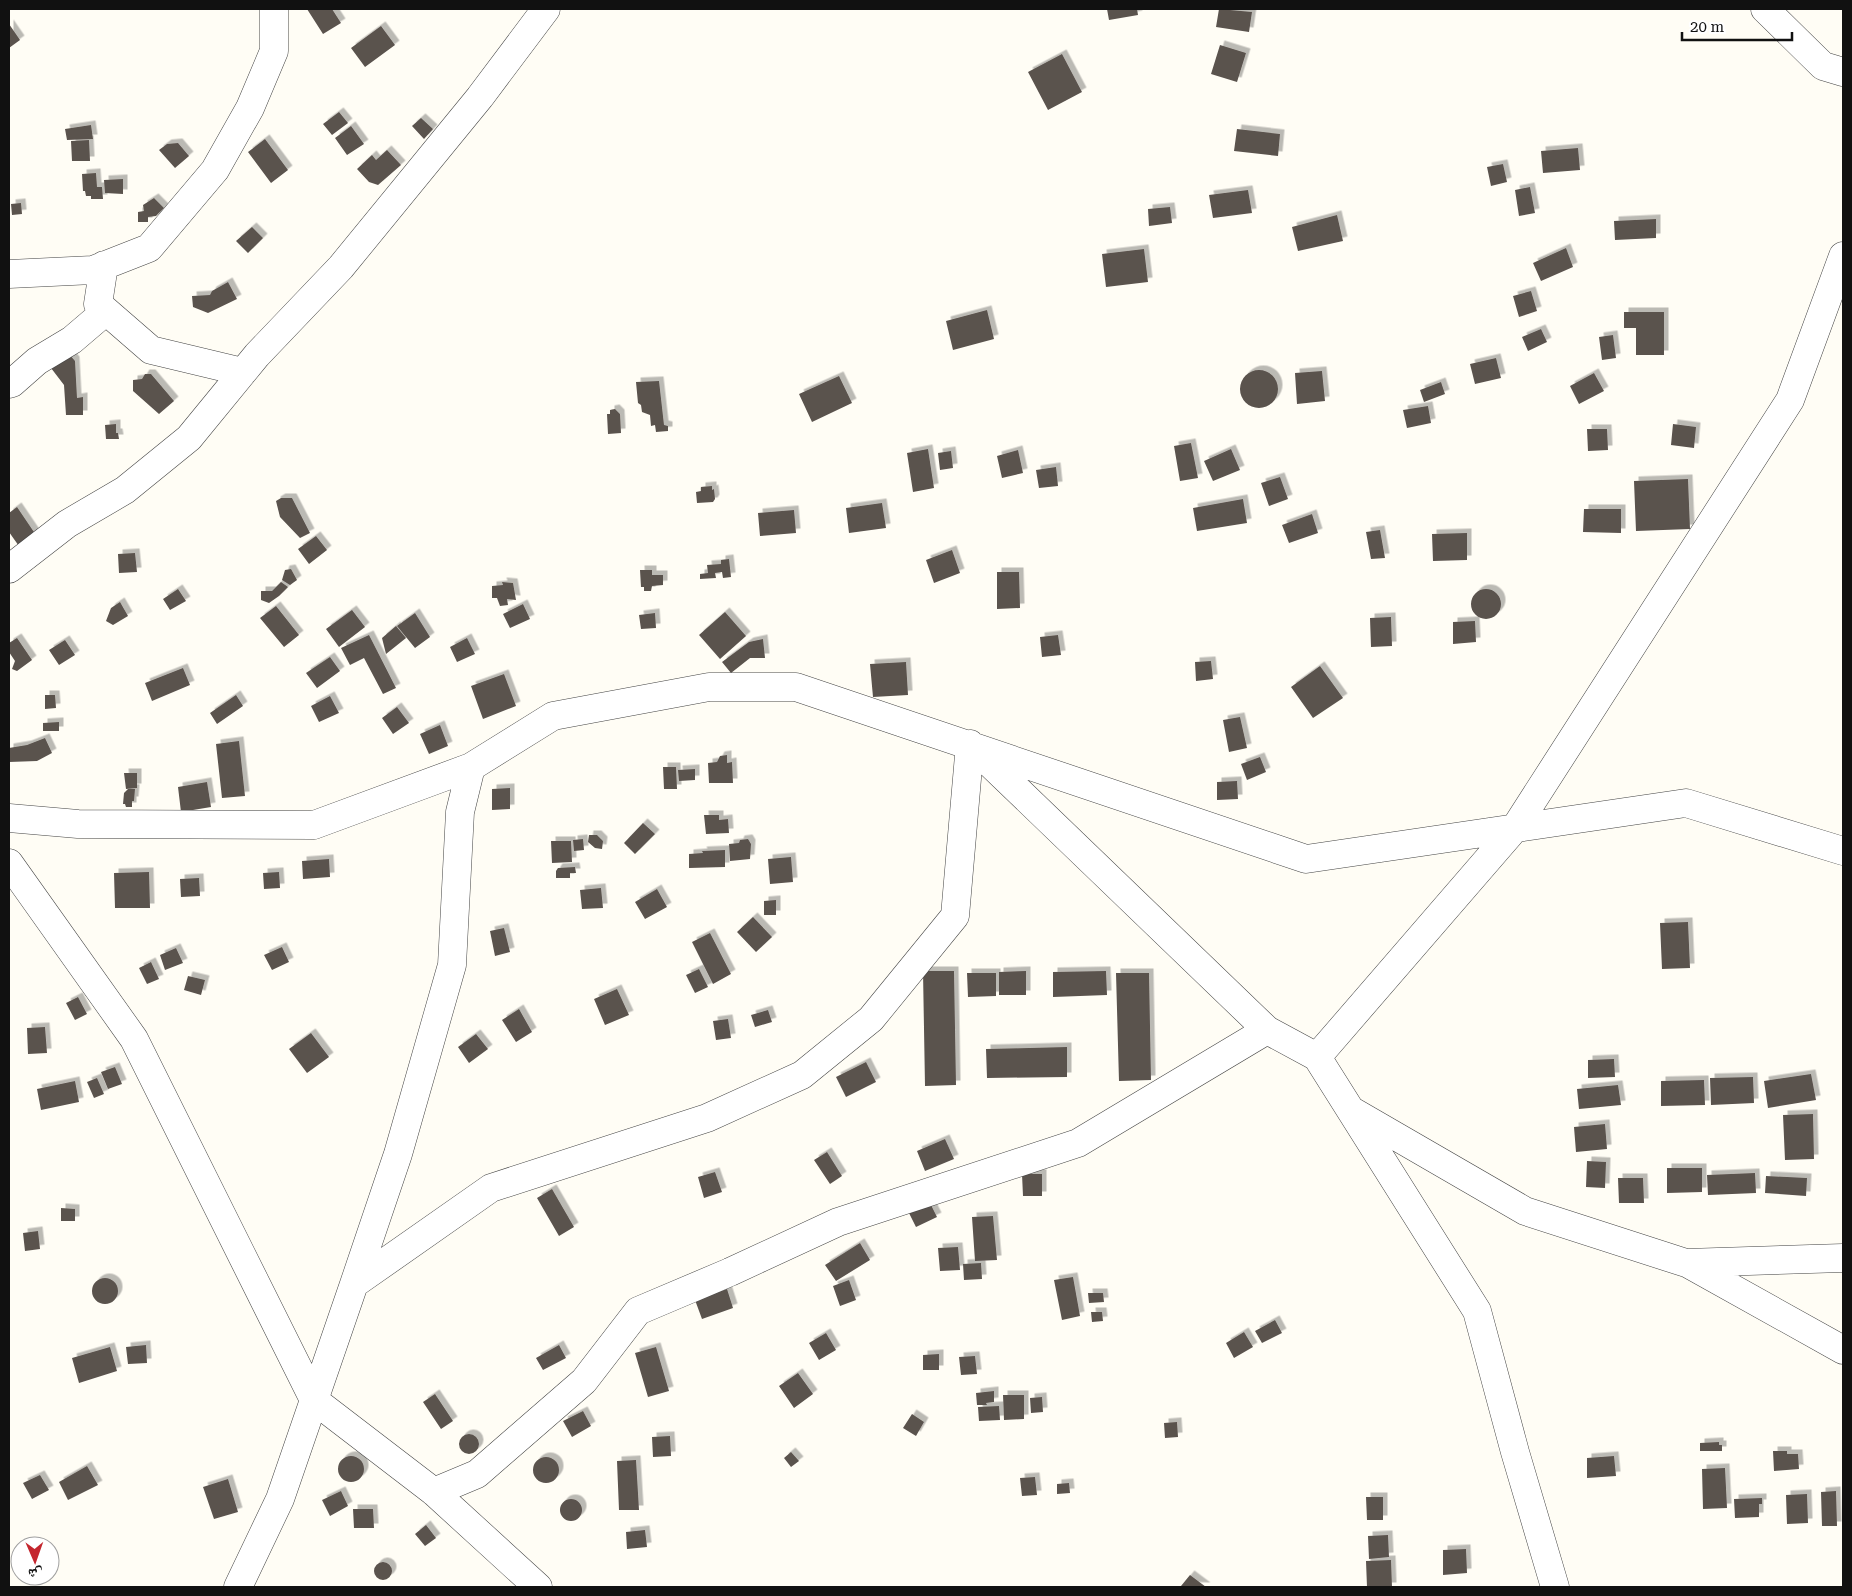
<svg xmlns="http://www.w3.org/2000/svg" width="1852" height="1596" font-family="'Roboto Serif','Noto Naskh Arabic',serif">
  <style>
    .building { fill: #5a524d; filter: url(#shadow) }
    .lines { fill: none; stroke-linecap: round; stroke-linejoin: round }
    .minor-casing { stroke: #444; stroke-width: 29 }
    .minor { stroke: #fff; stroke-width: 28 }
  </style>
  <defs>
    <filter id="shadow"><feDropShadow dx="4.5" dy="-4.5" stdDeviation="0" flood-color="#0004"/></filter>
  </defs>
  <rect width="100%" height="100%" fill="#fffdf5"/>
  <path class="building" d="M307,9H332L341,23L323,34Z
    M1107,9H1137L1138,15L1109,20Z
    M1219,9L1252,12L1249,32L1216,27Z
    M9,24L20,40L9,48Z
    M381,26L395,45L365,67L351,48Z
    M1220,45L1246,53L1237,82L1211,74Z
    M1062,54L1082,92L1048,110L1028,72Z
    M339,112L348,123L332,135L323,124Z
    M421,118L433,129L424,139L412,126Z
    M91,125L93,139L67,140L65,129Z
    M351,126L364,144L347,155L335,138Z
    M1237,129L1280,134L1278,156L1234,151Z
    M265,139L288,170L271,183L248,152Z
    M89,140L90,161H72L71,141Z
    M178,143L189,156L175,168L159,150L167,144Z
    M1578,148L1580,170L1543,173L1541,151Z
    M387,150L401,165L378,185L369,182L357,169L372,155L376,160Z
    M1503,164L1507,182L1491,186L1487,167Z
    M96,173L97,187H102L103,199H91V196H86L85,191H83L82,174Z
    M123,179V194L105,193L104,180Z
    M1530,187L1535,213L1519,216L1515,190Z
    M1248,190L1252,213L1213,218L1209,195Z
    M154,198L164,208L156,216L148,217V222H138V212L144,211L143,205Z
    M21,203L22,214L12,215L11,204Z
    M1170,207L1172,223L1149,226L1148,209Z
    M1337,215L1343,241L1298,251L1292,227Z
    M1656,219V238L1615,240L1614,221Z
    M252,227L263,238L248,253L236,241Z
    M1566,248L1573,267L1541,281L1533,263Z
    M1144,249L1148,282L1106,287L1102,254Z
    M228,282L237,299L208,313L193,307L192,296L210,295L212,291Z
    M1531,291L1537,311L1519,317L1513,296Z
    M987,310L994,339L953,350L946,321Z
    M1624,312H1664V355H1636V328H1624Z
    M1541,329L1547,342L1528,351L1522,337Z
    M1613,335L1616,358L1602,360L1599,337Z
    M69,354L75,361L77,398L83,397V415H66L64,385L51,368Z
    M1496,358L1501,378L1475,384L1470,364Z
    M1240 389a19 19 0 1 1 38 0a19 19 0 1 1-38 0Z
    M1322,371L1325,401L1297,404L1295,373Z
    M1594,373L1604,391L1579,404L1570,386Z
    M145,374H151L174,401L159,414L133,391V380L142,379Z
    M839,376L852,403L812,422L799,394Z
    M659,381L664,425L668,426V431L656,432L655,425L651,426L650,415L642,412L641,405L638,403L636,382Z
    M1441,382L1445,394L1424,402L1420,390Z
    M1428,406L1431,423L1407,428L1403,410Z
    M615,409L620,414L621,433L608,434L607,414H610V410Z
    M116,424V433H118L119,439H106L105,425Z
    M1673,424L1696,427L1694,448L1671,445Z
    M1587,429H1607L1608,450L1588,451Z
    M1191,443L1198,478L1180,481L1174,446Z
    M928,449L934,488L913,492L907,453Z
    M1231,449L1240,470L1213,481L1204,461Z
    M1018,450L1023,473L1002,478L997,456Z
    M951,451L953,468L940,470L938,453Z
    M1056,467L1058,486L1039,488L1036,470Z
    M1280,477L1288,499L1269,506L1261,483Z
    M1688,479L1690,529L1636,531L1634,481Z
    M712,486V490L714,489L715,499L713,502L697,503L696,492L701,491V487Z
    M281,498H292L310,533L300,538L280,517L276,501Z
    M1243,499L1247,523L1197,531L1193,508Z
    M882,503L886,528L849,533L846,508Z
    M17,507L38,538L21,549L9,532V513Z
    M1584,509H1621V533L1583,532Z
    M794,510L796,533L760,536L758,513Z
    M1312,514L1318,533L1289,543L1282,525Z
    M1380,530L1385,558L1371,559L1366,532Z
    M1467,533V560L1433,561L1432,534Z
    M316,536L327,550L309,564L298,549Z
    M952,550L960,573L934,583L926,560Z
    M135,553L137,572L119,573L118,554Z
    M729,559L731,577L723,578L722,572L715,573L716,578L700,579V574L708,573L707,565L721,564V560Z
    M291,569L297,580L290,585L282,580L285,570Z
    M640,570H652V575H663V585L652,586L651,591H644V587H641Z
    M997,572H1019L1020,608L997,609Z
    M281,582L288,587L279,596L269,603L261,600V591H272Z
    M502,582L513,583L516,600L507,599L508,605L500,606L497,598H492V586L503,585Z
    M1471 604a15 15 0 1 1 30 0a15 15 0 1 1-30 0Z
    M178,589L186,601L170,610L163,599Z
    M120,602L128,616L113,625L106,621L111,608Z
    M523,604L530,619L510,628L503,614Z
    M276,606L299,635L284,647L260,618Z
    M352,610L365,627L339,647L326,629Z
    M725,612L746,636L720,659L699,635Z
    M415,613L430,637L415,648L397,626Z
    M655,613L656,628L641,629L639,615Z
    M1391,617L1392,646L1371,647L1370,618Z
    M1475,621L1476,642L1453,644V622Z
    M396,626L406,638L386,654L382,638Z
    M369,635L396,688L383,694L364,658L350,665L341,648Z
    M1058,635L1061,655L1042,657L1040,637Z
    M17,638L32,660L17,671L12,669L15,661L9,652V643Z
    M467,638L475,654L457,662L450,647Z
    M763,639L765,658H750L731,673L722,662L749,642Z
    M65,640L75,655L59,665L49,650Z
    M330,657L340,671L317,688L306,673Z
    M1211,661L1213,679L1196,681L1195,662Z
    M906,662L908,695L873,697L870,664Z
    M1320,666L1343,698L1313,718L1291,687Z
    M183,668L190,685L152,701L145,683Z
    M504,674L516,706L483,719L471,686Z
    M45,695H55L56,708L45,709Z
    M236,695L243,706L217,724L210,713Z
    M330,696L339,713L319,722L311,706Z
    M397,707L409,723L393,734L382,718Z
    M1240,717L1247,748L1229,752L1223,720Z
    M59,722V731H43V723Z
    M440,725L448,746L429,754L420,734Z
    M45,738L52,753L37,761L9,762V748L27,745Z
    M239,741L245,796L222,798L216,744Z
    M727,755V763L732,762L733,783H709L708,763L717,762L720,756Z
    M1260,757L1266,772L1247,780L1241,764Z
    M663,767H676L677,789H664Z
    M695,769V780L679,781L678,770Z
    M124,773H137V788L126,789Z
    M1237,781L1238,799L1217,800V782Z
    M207,782L211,807L181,812L178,787Z
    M510,788V809L492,810V789Z
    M128,789H135L134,801H132V807H126L125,804H123L124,793Z
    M704,815H719V820L728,819L729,833L706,834Z
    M643,823L655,834L635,854L624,843Z
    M589,835H597L603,841L602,849L595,848L588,842Z
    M583,839L584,850L574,851L573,840Z
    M748,839L751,844L750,859L730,861L729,844L739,843L740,840Z
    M551,841H571L572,862L552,863Z
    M725,850V867L689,868V854L703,853L702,851Z
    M791,857L793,882L770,884L768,859Z
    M329,859L330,877L303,879L302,861Z
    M575,867L576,873H570V878H556V871L558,868Z
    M149,872L150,908H115L114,873Z
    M279,872L280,888L264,889L263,873Z
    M199,878L200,896L181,897L180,879Z
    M601,888L603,908L582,909L580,890Z
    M657,889L667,907L645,919L635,902Z
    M776,900V915H764V901Z
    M753,917L772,937L756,952L737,932Z
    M1688,922L1690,968L1662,969L1660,923Z
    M504,928L510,952L495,956L490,931Z
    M710,933L731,974L713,984L692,942Z
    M282,947L289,962L272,970L264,955Z
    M176,948L183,963L165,970L160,955Z
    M151,962L159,979L147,984L139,968Z
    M699,969L708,987L695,993L686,975Z
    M923,971H954L956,1085L925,1086Z
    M1026,971V995H999V972Z
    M1106,971L1107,995L1053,997V972Z
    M967,973H996V996L968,997Z
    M1116,973H1149L1151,1080L1119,1081Z
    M188,976L205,980L201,995L184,990Z
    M617,989L629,1015L605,1025L594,999Z
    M78,997L87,1014L75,1020L66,1003Z
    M519,1009L532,1032L516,1042L502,1020Z
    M768,1010L772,1022L755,1027L751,1015Z
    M728,1019L731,1038L716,1040L713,1021Z
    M45,1027L47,1053L28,1054L27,1028Z
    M311,1033L329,1057L307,1073L289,1049Z
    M476,1034L488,1049L469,1063L458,1047Z
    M1067,1047V1077L987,1078L986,1049Z
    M1614,1059L1615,1077L1588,1078V1060Z
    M866,1062L876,1082L846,1097L836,1077Z
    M115,1067L122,1084L108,1089L101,1072Z
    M1811,1074L1816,1100L1768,1108L1764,1081Z
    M1753,1077L1754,1103L1711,1105L1710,1078Z
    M97,1078L104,1094L94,1098L87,1082Z
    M1704,1080L1705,1105L1661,1106V1081Z
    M75,1081L79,1102L41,1110L37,1089Z
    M1618,1085L1621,1105L1579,1109L1577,1089Z
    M1813,1114L1814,1159L1785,1160L1783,1115Z
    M1605,1124L1607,1149L1576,1152L1574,1127Z
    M945,1139L954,1159L925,1171L917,1151Z
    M827,1152L842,1176L830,1184L814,1160Z
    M1587,1161L1606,1162L1605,1188L1586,1187Z
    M1667,1168H1702V1192L1667,1193Z
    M715,1172L722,1192L704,1198L698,1177Z
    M1755,1173L1756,1193L1708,1195L1707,1175Z
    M1022,1174H1042V1196H1023Z
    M1766,1176L1807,1178L1806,1196L1765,1193Z
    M1618,1178H1643L1644,1203H1619Z
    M552,1189L574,1227L559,1236L537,1198Z
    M930,1203L937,1217L916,1227L909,1213Z
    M61,1208L75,1209V1221H61Z
    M993,1216L997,1260L975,1261L972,1217Z
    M38,1231L40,1249L25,1251L23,1233Z
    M860,1243L870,1260L836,1281L825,1265Z
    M958,1247L960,1270L940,1271L938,1248Z
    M981,1263L982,1279L964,1280L963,1264Z
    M1073,1277L1080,1316L1062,1320L1054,1280Z
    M92 1291a13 13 0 1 1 26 0a13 13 0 1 1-26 0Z
    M849,1280L856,1300L840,1306L833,1286Z
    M727,1289L733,1308L702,1319L695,1300Z
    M1088,1293H1103L1104,1302L1089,1303Z
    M1091,1312H1102L1103,1321L1092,1322Z
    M1275,1320L1282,1333L1262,1343L1255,1331Z
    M1244,1332L1253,1347L1234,1358L1226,1343Z
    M826,1333L836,1350L819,1360L809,1343Z
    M146,1345L147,1363L128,1364L126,1347Z
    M559,1345L566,1358L543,1370L536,1358Z
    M110,1347L117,1371L79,1383L72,1358Z
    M656,1347L669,1391L648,1397L635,1353Z
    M939,1354V1370H923V1355Z
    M975,1356L977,1374L961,1375L959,1357Z
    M798,1373L813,1394L794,1408L779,1386Z
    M994,1391V1402L986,1403L987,1405H977L976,1393Z
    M435,1394L453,1421L441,1429L423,1402Z
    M1003,1395H1024V1419L1004,1420Z
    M1042,1397L1043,1412L1031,1413L1030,1398Z
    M999,1406L1000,1420L979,1421L978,1407Z
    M583,1411L591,1426L572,1437L563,1421Z
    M912,1414L924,1422L916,1436L903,1428Z
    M1177,1422L1178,1437L1165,1438L1164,1423Z
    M459 1444a10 10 0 1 1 20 0a10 10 0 1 1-20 0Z
    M670,1436L671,1456L653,1457L652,1437Z
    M1719,1442V1445H1722V1451H1700V1443Z
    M1773,1451H1787V1454H1798L1799,1469L1774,1471Z
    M791,1452L799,1461L791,1467L784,1458Z
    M338 1469a13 13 0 1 1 26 0a13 13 0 1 1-26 0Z
    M1614,1456L1616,1476L1587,1478V1458Z
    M533 1470a13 13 0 1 1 26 0a13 13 0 1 1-26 0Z
    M636,1460L639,1510H619L617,1461Z
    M87,1466L98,1485L68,1500L59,1482Z
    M1725,1468L1727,1508L1703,1509L1702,1469Z
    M40,1475L49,1490L32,1499L23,1483Z
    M1035,1477L1037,1495L1022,1496L1020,1478Z
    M228,1479L238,1512L214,1519L203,1487Z
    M1069,1483L1070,1493L1057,1494V1484Z
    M341,1491L348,1506L330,1516L322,1500Z
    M1836,1491L1837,1526H1822L1821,1492Z
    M1807,1494L1808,1523L1787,1524L1786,1495Z
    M1366,1497H1383V1520H1367Z
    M1762,1498V1504H1759V1517L1735,1518L1734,1499Z
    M560 1510a11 11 0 1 1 22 0a11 11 0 1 1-22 0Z
    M353,1509H373L374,1528H354Z
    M426,1525L436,1538L425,1546L415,1534Z
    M645,1530L647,1547L627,1549L626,1532Z
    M1388,1535L1389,1557L1369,1559L1368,1536Z
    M1466,1549L1467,1573L1443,1575V1550Z
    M1391,1560L1392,1587H1367L1366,1561Z
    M374 1571a9 9 0 1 1 18 0a9 9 0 1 1-18 0Z
    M1190,1575L1206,1587L1181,1586Z"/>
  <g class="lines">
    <defs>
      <path id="minor" d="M1765,9L1823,66L1843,72
        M104,265L98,304L151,350L243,372
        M9,274L93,270L149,248L215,170L250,108L274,51V9
        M9,384L12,383L37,361L72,340L106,311
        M9,569L67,524L125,490L189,438L257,355L341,267L480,97L546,9
        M976,750L1267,1030
        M9,818L78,824L314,825L471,767L553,716L709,687H796L1306,859L1686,803L1843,851
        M9,863L134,1039L314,1400L434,1492L538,1587
        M1317,1057L1515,828L1790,400L1843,256
        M1354,1112L1525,1211L1686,1263L1843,1258
        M1687,1263L1843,1350
        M354,1284L491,1188L707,1118L802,1075L871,1019L955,916L970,744
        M434,1492L477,1474L584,1381L638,1311L730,1272L838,1222L1078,1143L1267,1030L1317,1057L1477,1311L1515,1452L1555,1587
        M238,1587L280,1499L354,1284L398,1154L452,965L460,812L471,767"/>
    </defs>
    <use href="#minor" class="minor-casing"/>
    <use href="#minor" class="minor"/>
  </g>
  <rect width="1852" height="1596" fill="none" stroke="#111111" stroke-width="20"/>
  <g transform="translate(35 1561) rotate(178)"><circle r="24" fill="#ffffff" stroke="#a0a0a0"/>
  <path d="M0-4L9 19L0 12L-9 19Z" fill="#c4262e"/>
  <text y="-8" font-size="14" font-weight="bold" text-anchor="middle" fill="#111111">ش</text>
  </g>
  <path d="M1682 32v8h110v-8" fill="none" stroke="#111111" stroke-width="2.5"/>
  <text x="1690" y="32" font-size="15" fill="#111111" stroke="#ffffff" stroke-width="4" paint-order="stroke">20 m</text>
</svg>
